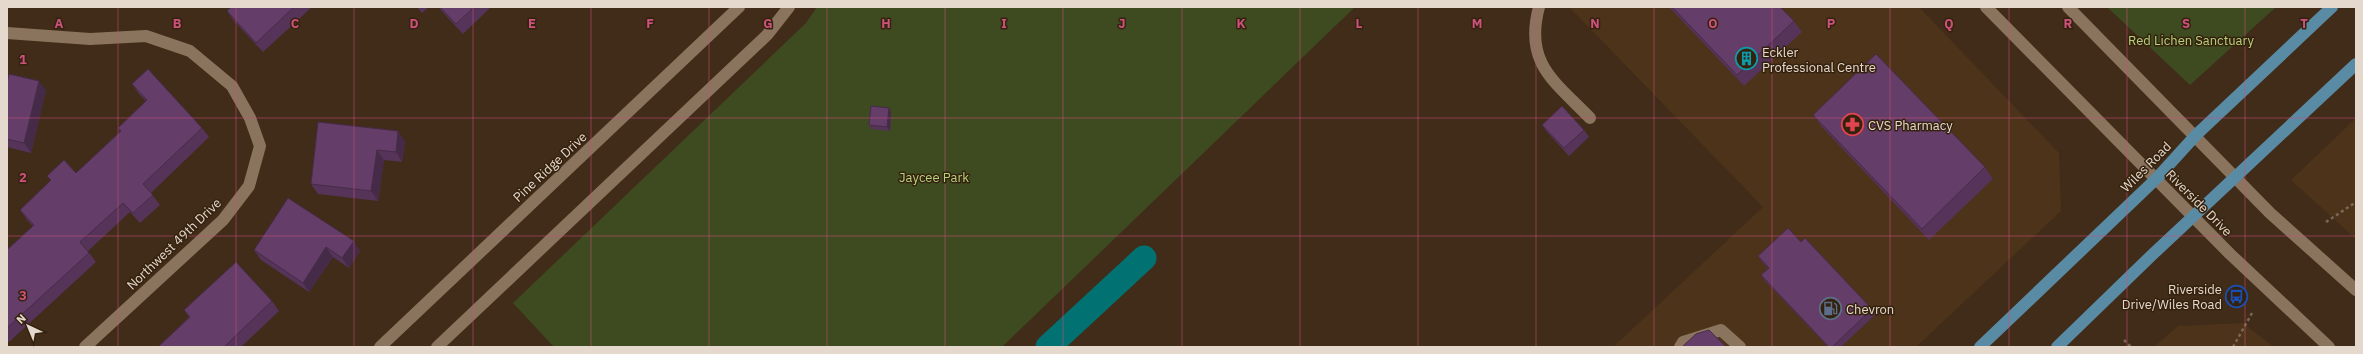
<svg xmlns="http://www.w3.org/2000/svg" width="2363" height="354" font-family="'IBM Plex Sans',sans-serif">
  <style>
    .built { fill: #4c3319 }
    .green { fill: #3e4b21 }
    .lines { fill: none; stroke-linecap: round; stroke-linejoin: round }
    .canal { stroke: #027172; stroke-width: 25 }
    .path { stroke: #7a6857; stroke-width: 2.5; stroke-dasharray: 3 3; stroke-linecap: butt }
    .minor { stroke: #8b745e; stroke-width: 12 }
    .major { stroke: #5a8ba5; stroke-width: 12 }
    .wall { fill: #563459 }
    .shaded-wall { fill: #462b49 }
    .building { fill: #643d68; stroke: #462b49 }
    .grid { fill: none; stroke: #cc527d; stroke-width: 1; stroke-opacity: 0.55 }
    .labels { text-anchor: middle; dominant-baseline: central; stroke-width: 3; stroke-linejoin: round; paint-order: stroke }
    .park-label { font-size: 13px; fill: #b6d27d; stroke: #35220e }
    .poi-label { font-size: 13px; fill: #e5d8cc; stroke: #35220e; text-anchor: start }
    .street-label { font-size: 13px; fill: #e5d8cc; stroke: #35220e }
    .grid-label { font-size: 13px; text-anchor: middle; font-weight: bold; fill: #cc527d; stroke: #35220e; stroke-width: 3; stroke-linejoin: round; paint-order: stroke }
  </style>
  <rect width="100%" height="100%" fill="#402c18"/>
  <path class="built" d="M1569,7H1919L2059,153L2061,211L1916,347H1613L1763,207Z
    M2356,118V239L2291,180Z
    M2243,323L2274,347H2154L2178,326Z"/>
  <path class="green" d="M817,7H1355L1002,347H554L513,303L806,23Z
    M2107,7H2276L2190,85Z"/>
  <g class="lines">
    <path class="canal" d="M1048,347L1144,258"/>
    <path class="path" d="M2326,222L2356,202
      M2124,340L2131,347
      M2233,347L2252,313"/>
    <path class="minor" d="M1539,7C1524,63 1554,81 1590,118
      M1986,7L2230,254L2329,347
      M2068,7L2270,213L2356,290
      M7,33L90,39L146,36L190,51L232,86L250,118L260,146L249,186L223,220L85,347
      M380,347L739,7
      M437,347L767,35L789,7
      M1680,347L1683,342L1721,330L1740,347"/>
    <path class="major" d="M1980,347L2156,179L2196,135L2332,7
      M2057,347L2153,254L2356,64"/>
  </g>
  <path class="wall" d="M231,7H312L263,52L234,21L227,11Z
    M417,7H429L422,13Z
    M438,7H491L463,34Z
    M1669,7H1780L1794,21L1802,32L1744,86Z
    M7,82L46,90L31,153L7,147Z
    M132,84L202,128L209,137L151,193L160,205L140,223L130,212L88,251L96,262L9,342L7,340V250L33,226L27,220L20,210L51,181L47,176L76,173L120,132L118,128L146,101L139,94Z
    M891,112L890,131L872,129L869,125Z
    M1813,115L1985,167L1993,179L1929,240L1821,126Z
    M318,122L405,141L402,162L384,160L378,201L318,194L311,184Z
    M1542,125L1584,130L1589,137L1569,156L1547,132Z
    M288,198L360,251L349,268L333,257L309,292L261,260L254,250Z
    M1801,242L1872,309L1876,314L1841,347H1828L1765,281L1761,275L1768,268L1762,262L1758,256Z
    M272,301L279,311L241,347H158L189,317L184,310Z"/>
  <path class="shaded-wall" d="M39,81L46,90L31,153L24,143Z
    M889,108L891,112L890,131L887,127Z
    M398,131L405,141L402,162L396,152Z
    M377,150L384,160L378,201L371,191Z
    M354,241L360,251L349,268L342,258Z
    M326,247L333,257L309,292L303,283Z"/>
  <path class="building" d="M231,7H294L256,43L227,11Z
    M440,7H474L456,24Z
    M1672,7H1780L1794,21L1737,75Z
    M1876,54L1985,167L1922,229L1813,115Z
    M148,69L202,128L143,184L153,195L133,213L123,203L80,242L89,253L7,328V250L34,225L20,210L51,180L47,176L64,160L76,173L121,131L118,128L147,100L132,84Z
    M9,74L39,81L24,143L7,139V82Z
    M871,106L889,108L887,127L869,125Z
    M1562,106L1584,130L1564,148L1542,125Z
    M318,122L398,131L396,152L377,150L371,191L311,184Z
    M288,198L354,241L342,258L326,247L303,283L254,250Z
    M1788,228L1801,242L1805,238L1872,309L1832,347H1829L1761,275L1769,268L1758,256Z
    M236,262L272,301L224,347H158L190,317L184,310Z
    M1709,330L1726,347H1682L1696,334Z"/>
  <path class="grid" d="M118,7V347M236,7V347M354,7V347M473,7V347M591,7V347M709,7V347M827,7V347M945,7V347M1063,7V347M1182,7V347M1300,7V347M1418,7V347M1536,7V347M1654,7V347M1772,7V347M1890,7V347M2009,7V347M2127,7V347M2245,7V347M7,118H2356M7,236H2356"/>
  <defs>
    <symbol id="building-ring" viewBox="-11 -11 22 22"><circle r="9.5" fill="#35220e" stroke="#0f9aa8" stroke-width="1.5"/><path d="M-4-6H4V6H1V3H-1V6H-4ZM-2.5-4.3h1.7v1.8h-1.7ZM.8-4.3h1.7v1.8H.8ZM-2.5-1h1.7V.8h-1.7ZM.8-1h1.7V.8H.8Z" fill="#0f9aa8"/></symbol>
    <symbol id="pharmacy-ring" viewBox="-11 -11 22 22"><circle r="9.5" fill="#35220e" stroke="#e0444e" stroke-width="1.5"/><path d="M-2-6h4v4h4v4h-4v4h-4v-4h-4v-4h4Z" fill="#e0444e"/></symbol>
    <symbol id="bus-ring" viewBox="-11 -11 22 22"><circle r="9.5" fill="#35220e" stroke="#1a4fb4" stroke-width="1.5"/><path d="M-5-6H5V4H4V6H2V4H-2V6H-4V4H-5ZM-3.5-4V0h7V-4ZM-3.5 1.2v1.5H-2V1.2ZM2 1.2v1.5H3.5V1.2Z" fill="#1a4fb4"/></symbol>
    <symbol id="fuel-ring" viewBox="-11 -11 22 22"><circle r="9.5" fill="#35220e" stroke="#5c6f8a" stroke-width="1.5"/><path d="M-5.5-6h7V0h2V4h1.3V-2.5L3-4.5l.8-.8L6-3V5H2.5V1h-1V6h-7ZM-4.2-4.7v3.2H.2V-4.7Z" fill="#5c6f8a"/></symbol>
  </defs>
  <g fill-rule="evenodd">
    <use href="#building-ring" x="1734" y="46" width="25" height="25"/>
    <use href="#pharmacy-ring" x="1840" y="112" width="25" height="25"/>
    <use href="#bus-ring" x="2224" y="284" width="25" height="25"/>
    <use href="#fuel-ring" x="1818" y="296" width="25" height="25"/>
  </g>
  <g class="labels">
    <g class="park-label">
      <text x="2191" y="40">Red Lichen Sanctuary</text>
      <text x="934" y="177">Jaycee Park</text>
    </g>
    <g class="poi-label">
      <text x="1762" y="52">Eckler<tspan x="1762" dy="15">Professional Centre</tspan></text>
      <text x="1868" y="125">CVS Pharmacy</text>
      <text x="2222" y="289" text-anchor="end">Riverside<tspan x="2222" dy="15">Drive/Wiles Road</tspan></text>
      <text x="1846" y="309">Chevron</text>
    </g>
    <g class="street-label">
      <text transform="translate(550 167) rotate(-43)">Pine Ridge Drive</text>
      <text transform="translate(2146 167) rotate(-45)">Wiles Road</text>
      <text transform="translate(2199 203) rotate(45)">Riverside Drive</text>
      <text transform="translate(174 244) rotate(-44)">Northwest 49th Drive</text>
    </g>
  </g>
  <g class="grid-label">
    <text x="59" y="28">A</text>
    <text x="177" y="28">B</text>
    <text x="295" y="28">C</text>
    <text x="414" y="28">D</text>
    <text x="532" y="28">E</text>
    <text x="650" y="28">F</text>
    <text x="768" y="28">G</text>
    <text x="886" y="28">H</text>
    <text x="1004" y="28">I</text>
    <text x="1122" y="28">J</text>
    <text x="1241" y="28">K</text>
    <text x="1359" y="28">L</text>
    <text x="1477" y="28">M</text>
    <text x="1595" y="28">N</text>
    <text x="1713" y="28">O</text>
    <text x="1831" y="28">P</text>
    <text x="1949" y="28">Q</text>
    <text x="2068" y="28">R</text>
    <text x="2186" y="28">S</text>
    <text x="2304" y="28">T</text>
    <text x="23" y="64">1</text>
    <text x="23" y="182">2</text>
    <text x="23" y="300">3</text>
  </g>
  <rect width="2363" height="354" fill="none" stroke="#e5d8cc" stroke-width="16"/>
  <g transform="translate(28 326) rotate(316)" stroke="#35220e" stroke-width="3" paint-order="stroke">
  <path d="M0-3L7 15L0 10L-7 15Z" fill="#e5d8cc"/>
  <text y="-6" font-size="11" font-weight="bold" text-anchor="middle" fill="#e5d8cc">N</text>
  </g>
</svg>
